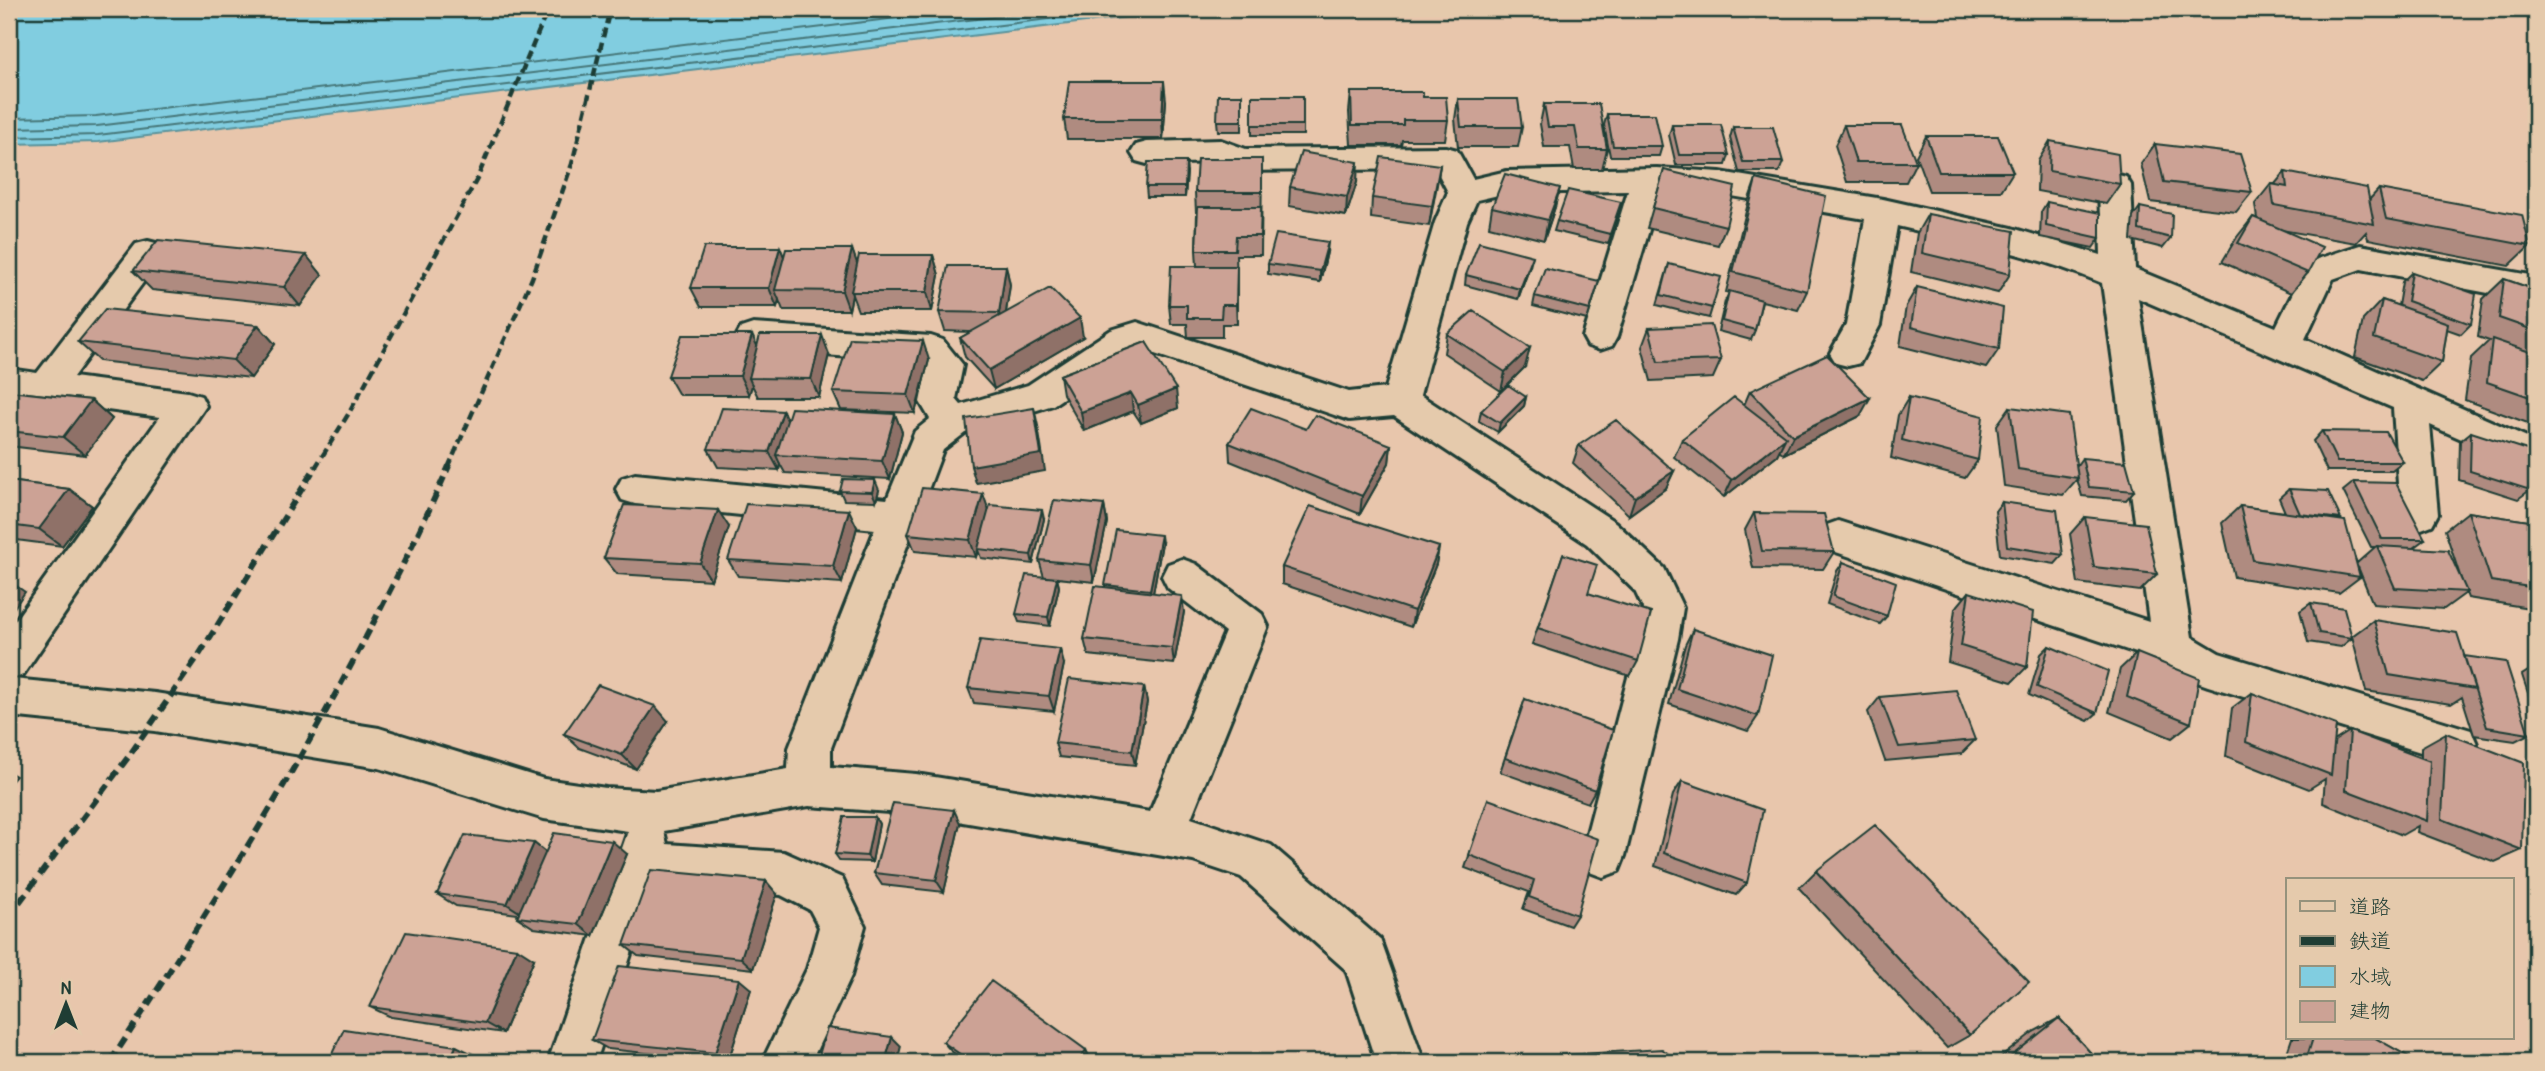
<svg xmlns="http://www.w3.org/2000/svg" width="2545" height="1071" font-family="'Patrick Hand','Klee One',sans-serif">
  <style>
    .water { fill: #81cde0; stroke: #5a939b; stroke-width: 2 }
    .lines { fill: none; stroke-linecap: round; stroke-linejoin: round }
    .shore { stroke: #467779; stroke-width: 2 }
    .street-casing { stroke: #1f3d34; stroke-width: 6 }
    .street { fill: #e5caac; fill-rule: evenodd }
    .rail-far1 { stroke: #1f3d34; stroke-width: 4.5; stroke-dasharray: 9 4.5; stroke-linecap: butt }
    .rail { stroke: #1f3d34; stroke-width: 6; stroke-dasharray: 11 6; stroke-linecap: butt }
    .wall { fill: #af8b80; stroke: #1f3d34; stroke-width: 2 }
    .shaded-wall { fill: #8f7168; stroke: #1f3d34; stroke-width: 2 }
    .building { fill: #cca295; stroke: #1f3d34; stroke-width: 2 }
  </style>
  <rect width="100%" height="100%" fill="#e8c6ac"/>
  <filter id="ink" filterUnits="userSpaceOnUse"><feTurbulence type="fractalNoise" baseFrequency=".0143" numOctaves="2"/><feDisplacementMap in="SourceGraphic" scale="14" xChannelSelector="R" yChannelSelector="G"/><feConvolveMatrix kernelMatrix="1 2 1 2 8 2 1 2 1" color-interpolation-filters="sRGB"/></filter>
  <g filter="url(#ink)">
    <path class="water" d="M9,9H1192L98,142L9,144Z"/>
    <g class="lines">
      <path class="shore" d="M9,118L96,116L970,9
        M9,128L97,126L1058,9
        M9,137L98,135L1132,9"/>
      <defs>
        <path id="street" d="M1221,140L1246,149L1446,147L1457,150L1473,179L1507,171L1657,168L1720,172L1883,199L2012,228L2101,255L2099,185L2104,177L2115,174L2126,177L2131,185L2135,269L2276,327L2308,262L2360,245L2536,276V302L2361,269L2333,279L2305,339L2536,441V472L2430,425L2438,514L2432,525L2419,530L2406,525L2400,514L2393,408L2138,298L2192,637L2219,653L2471,730L2477,744L2471,758L2456,763L2208,686L2194,681L2160,661L1824,548L1819,537L1824,526L1838,521L2149,621L2102,283C2036,255 1966,242 1897,226L1880,325L1860,363L1848,366L1836,363L1830,353L1846,325L1865,219L1720,194L1661,190L1617,337L1612,346L1600,350L1588,346L1583,337L1628,191L1507,193L1477,200L1467,222L1420,395L1615,522L1664,568L1683,608L1678,639L1625,856L1619,871L1603,877L1587,871L1581,856L1638,639L1643,608L1635,591L1587,544L1394,416L1349,420L1137,348L1053,405L965,433L943,450L831,748V767L916,774L1150,812L1225,632L1168,588L1162,576L1168,564L1182,559L1196,564L1262,614L1268,626L1191,818L1271,845L1380,939L1424,1062H1376L1346,970L1241,877L1193,861L916,814L809,806L664,831L667,844L784,852L842,878L865,926L851,976L811,1062H762L807,969L819,927L810,910L781,895L653,886L596,1062H548L628,831L544,819L379,768L155,731L9,716V629L160,417L9,397V369L37,373L136,244L148,241L160,244L165,253L73,377L188,392L201,396L206,406L23,675L13,679L155,693L379,728L544,779L606,788L656,791L788,769L789,748L875,529L635,504L622,500L616,489L622,478L635,474L887,499L915,431L930,419L920,402L927,368L921,362L753,350L741,346L736,337L741,328L753,324L931,336L943,340L963,365L956,399L961,405L1028,385L1111,330L1137,322L1349,392L1386,388L1435,222L1448,192L1436,169L1243,171L1218,162L1147,164L1136,161L1131,153L1136,145L1147,142Z"/>
      </defs>
      <use href="#street" class="street-casing"/>
      <use href="#street" class="street"/>
      <path class="rail-far1" d="M315,468L349,413L477,179L548,9
        M448,468L532,278L572,164L610,9"/>
      <path class="rail" d="M9,916L129,756L199,655L316,466
        M110,1062C236,872 356,675 449,466"/>
    </g>
    <path class="wall" d="M1351,92L1423,97L1448,120L1445,140H1402L1401,145H1351L1349,112Z
      M1242,95V131H1218L1217,121Z
      M1252,96H1303V135H1252Z
      M1458,99L1522,127L1518,147H1458L1455,119Z
      M1166,101L1163,139H1067L1064,119Z
      M1544,104L1607,149L1602,169H1574L1570,147H1544L1540,124Z
      M1607,114L1662,146L1659,156H1610L1604,125Z
      M1672,125L1729,155L1726,165H1676L1669,135Z
      M1844,125L1916,162L1906,182H1847L1835,145Z
      M1733,127L1783,162L1779,172H1739L1730,138Z
      M1926,136L2013,172L2001,191H1929L1916,156Z
      M2050,141L2120,184L2106,204L2037,191L2038,161Z
      M2155,144L2252,192L2236,212L2150,202L2141,164Z
      M1262,159L1261,255H1236L1237,285V324H1222V337H1188L1187,324H1171L1169,305L1197,266L1196,250L1197,212H1196L1195,192Z
      M1440,165L1429,226L1371,218L1372,198Z
      M1664,170L1726,226L1718,245L1647,228Z
      M1187,172L1185,197H1147L1146,187Z
      M2285,172L2369,200L2379,189L2530,246L2509,266L2368,239L2366,232L2356,243L2282,230L2308,273L2291,293L2222,262L2237,237L2253,217L2257,219L2255,204L2271,184H2275Z
      M1756,179L1807,291L1798,310L1762,301L1755,330L1751,340L1718,331L1725,301L1729,293L1726,292L1749,199Z
      M1357,182L1346,216L1289,206L1290,187Z
      M1621,202L1608,244L1554,231L1557,221Z
      M2047,202L2100,238L2093,248L2040,237L2041,212Z
      M1492,207H1555L1544,240L1489,226Z
      M2140,207L2171,238L2163,248L2131,240L2133,217Z
      M1928,214L2010,274L1998,293L1911,272L1917,233Z
      M780,247L784,257L852,249L857,265L933,255L939,275L932,311H858L852,295L849,310H783L779,300L777,307H701L691,288Z
      M1327,252L1320,282L1268,274V264Z
      M306,255L322,275L300,306L152,290L133,271Z
      M1669,264L1712,308L1709,318L1657,305Z
      M1006,266L1010,285L1006,312L1083,337L994,389L965,357L960,338L971,332L945,331L939,312Z
      M1530,266L1518,299L1465,285L1466,275Z
      M2412,272L2471,324L2461,334L2447,329L2442,362L2422,381L2355,357L2363,320L2382,300L2398,306L2402,282Z
      M2504,279L2536,290V426L2465,400L2471,358L2489,341L2478,337L2483,299Z
      M1599,281L1587,320L1533,306L1535,296Z
      M1917,287L1999,349L1986,368L1900,346L1906,306Z
      M258,325L275,344L251,378L99,361L78,342Z
      M1649,328L1721,360L1713,378L1651,381L1642,347Z
      M1447,334L1525,367L1501,391L1444,353Z
      M1146,342L1178,408L1141,423L1133,411L1084,431L1063,394L1060,375Z
      M757,346L829,354L819,397H758L752,385L749,395H679L668,376Z
      M929,360L915,413L841,410L833,392Z
      M9,391L91,400L112,419L85,455L9,446Z
      M1750,391L1860,416L1784,454L1779,450L1777,455L1724,497L1674,457L1682,439L1744,405Z
      M1526,397L1524,406L1498,432L1479,421L1481,411Z
      M1909,397L1978,460L1965,478L1891,458L1898,415Z
      M2010,407L2077,465L2082,458L2134,491L2126,500L2082,496L2077,479L2063,495L2004,486L1997,425Z
      M895,414L902,432L890,479L785,473L780,464L779,470L718,467L708,449L787,421Z
      M2322,431L2403,462L2392,471H2327L2313,441Z
      M2471,432L2530,490L2518,499L2459,480L2460,441Z
      M1229,443L1391,445L1389,463L1360,514L1230,461Z
      M1579,445L1674,471L1666,488L1629,515L1573,463Z
      M9,481L69,489L92,506L62,546L9,539Z
      M2354,482L2425,539L2413,548L2462,582L2445,530L2468,512L2536,522V609L2468,598L2466,593L2444,609L2373,604L2358,567L2360,577L2339,593L2234,577L2222,523L2240,506L2285,512L2279,498L2289,489L2341,519L2339,520L2357,563L2375,547H2371L2343,491Z
      M879,490L876,501L844,500L840,491Z
      M983,494L988,510L1044,519L1033,564L981,558L978,550L976,557L915,551L908,534Z
      M2002,502L2063,555L2055,564L2000,555L1995,511Z
      M1104,505L1107,522L1094,582L1057,578L1059,587L1050,626L1019,622L1016,614L1044,577L1039,560Z
      M1754,513L1834,552L1823,569L1753,568L1745,530Z
      M2085,517L2157,574L2140,591L2078,583L2070,534Z
      M729,527L711,580L617,574L604,558Z
      M857,527L842,583L738,576L728,560Z
      M1162,543L1153,593L1184,612L1174,664L1088,655L1084,639L1105,588V585Z
      M1439,547L1436,564L1411,627L1282,584V567Z
      M1563,554L1588,593L1638,661L1630,676L1532,644Z
      M1843,562L1887,616L1880,624L1827,604L1837,571Z
      M1969,592L2027,667L2012,682L1948,662L1955,609Z
      M2311,603L2352,638L2341,647L2308,642L2300,611Z
      M2374,620L2464,656L2529,734L2515,741L2474,735L2462,697L2451,704L2366,691L2352,636Z
      M1693,629L1758,716L1748,731L1669,704L1685,645Z
      M2049,646L2097,713L2088,721L2029,695L2041,654Z
      M2137,653L2191,723L2172,738L2109,712L2120,669Z
      M1064,664L1054,711L974,703L968,688Z
      M2536,666V717L2522,675Z
      M1144,687L1147,702L1135,765L1059,757L1055,743Z
      M2252,693L2334,741L2350,731L2421,757V747L2446,733L2522,850L2495,862L2417,832L2418,826L2402,835L2323,803L2325,779L2309,789L2226,756L2232,708Z
      M1880,697L1975,740L1961,754L1885,761L1868,712Z
      M1525,699L1595,790L1588,803L1500,772Z
      M668,721L636,769L579,748L564,734Z
      M1682,781L1747,883L1736,895L1655,866L1673,795Z
      M1488,799L1577,915L1570,926L1523,909L1529,892L1465,868Z
      M875,817L879,824L872,862L840,861L835,854Z
      M960,823L944,892L882,885L874,873Z
      M534,843L545,852L627,854L593,936L534,928L517,917L518,914L456,906L437,894Z
      M1816,871L1970,1035L1947,1048L1799,888Z
      M777,894L753,969L638,956L624,945Z
      M534,959L503,1033L391,1017L370,1007Z
      M751,989L728,1062L608,1049L592,1040Z
      M2059,1018L2099,1062H1995L2033,1032Z
      M2292,1038H2375L2418,1062H2284Z
      M943,1042L1086,1050L1090,1059L1088,1062H966L951,1051Z"/>
    <path class="shaded-wall" d="M1164,81L1166,101L1163,139L1162,119Z
      M1186,162L1187,172L1185,197V187Z
      M1358,162L1357,182L1346,216L1347,197Z
      M1440,165L1437,185L1429,226L1432,206Z
      M1560,188L1555,207L1544,240L1548,220Z
      M1328,242L1327,252L1320,282V271Z
      M780,247L788,267L775,290L779,300L777,307L769,288Z
      M852,249L859,269L851,292L852,295L849,310L842,291Z
      M306,255L322,275L300,306L284,287Z
      M933,255L939,275L932,311L927,292Z
      M1533,256L1530,266L1518,299L1520,289Z
      M1006,266L1010,285L1003,332L999,313Z
      M1237,266V324L1236,305Z
      M1080,318L1083,337L994,389L989,370Z
      M258,325L275,344L251,378L233,360Z
      M752,335L761,354L749,378L752,385L749,395L740,376Z
      M822,335L829,354L819,397L811,379Z
      M923,341L929,360L915,413L908,395Z
      M1530,348L1525,367L1501,391L1505,372Z
      M1176,389L1178,408L1141,423L1138,405Z
      M1131,393L1133,411L1084,431L1081,412Z
      M1526,397L1524,406L1498,432L1500,423Z
      M1870,398L1860,416L1784,454L1793,436Z
      M91,400L112,419L85,455L63,437Z
      M1034,408L1038,426L1045,471L976,483L971,466Z
      M783,411L791,429L776,455L780,464L779,470L769,452Z
      M895,414L902,432L890,479L882,461Z
      M1786,437L1777,455L1724,497L1732,480Z
      M1391,445L1389,463L1360,514L1362,496Z
      M1674,471L1666,488L1629,515L1635,497Z
      M875,480L879,490L876,501L872,492Z
      M69,489L92,506L62,546L39,529Z
      M983,494L989,511L976,557L970,540Z
      M1104,505L1107,522L1094,582L1091,565Z
      M718,510L729,527L711,580L700,563Z
      M849,510L857,527L842,583L833,566Z
      M1042,510L1044,519L1033,564L1031,555Z
      M1161,535L1162,543L1152,599L1150,590Z
      M1439,547L1436,564L1411,627L1414,611Z
      M1057,578L1059,587L1050,626L1048,617Z
      M9,581L25,592L9,615Z
      M1182,596L1184,612L1174,664L1172,648Z
      M1060,649L1064,664L1054,711L1049,696Z
      M1144,687L1147,702L1135,765L1132,751Z
      M655,706L668,721L636,769L622,755Z
      M9,772L16,776L9,784Z
      M954,810L960,823L944,892L936,880Z
      M875,817L879,824L872,862L867,856Z
      M612,841L627,854L593,936L578,924Z
      M534,843L550,856L524,915L507,904Z
      M766,881L777,894L753,969L741,958Z
      M517,948L534,959L503,1033L485,1023Z
      M739,979L751,989L728,1062L715,1053Z
      M892,1037L901,1046L897,1062L887,1055Z
      M456,1046L475,1055L472,1062H449Z
      M1086,1050L1090,1059L1088,1062H1077Z"/>
    <path class="building" d="M1069,81H1164L1162,119H1064Z
      M1351,92H1423V97H1446L1448,120H1403V125H1352Z
      M1218,95H1242V121H1217Z
      M1252,96H1303V125H1252Z
      M1458,99H1518L1522,127H1461Z
      M1544,104H1599L1607,149H1579L1575,127H1548Z
      M1607,114H1655L1662,146H1613Z
      M1672,125H1721L1729,155H1679Z
      M1844,125H1902L1916,162H1856Z
      M1733,127H1773L1783,162H1743Z
      M1926,136H1998L2013,172H1939Z
      M2050,141L2118,154L2120,184L2049,171Z
      M2155,144L2240,154L2252,192L2164,182Z
      M1301,152L1358,162L1347,197L1290,187Z
      M1381,157L1440,165L1432,206L1372,198Z
      M1197,159H1262V192H1195Z
      M1148,162H1186L1185,187H1146Z
      M1664,170L1735,187L1726,226L1653,208Z
      M2285,172L2367,188L2374,224L2274,205L2271,184L2287,187Z
      M1505,174L1560,188L1548,220L1492,207Z
      M1756,179L1826,196L1807,291L1733,272Z
      M2379,189L2522,215L2530,246L2386,219Z
      M1568,190L1621,202L1610,234L1557,221Z
      M2047,202L2100,213V238L2046,226Z
      M1198,207H1261L1260,236H1236L1235,250H1196Z
      M2140,207L2172,214L2171,238L2139,230Z
      M1928,214L2014,231L2010,274L1922,253Z
      M2253,217L2322,247L2308,273L2238,243Z
      M1276,234L1328,242L1320,271L1268,264Z
      M158,240L306,255L284,287L133,271Z
      M1479,242L1533,256L1520,289L1466,275Z
      M704,247H780L769,288H691Z
      M786,249H852L842,291L775,290Z
      M859,255H933L927,292H851Z
      M1669,264L1721,277L1712,308L1661,295Z
      M948,266H1006L999,313L939,312Z
      M1171,266H1237L1236,305H1222L1221,318H1187V305H1169Z
      M1545,268L1599,281L1590,310L1535,296Z
      M2412,272L2476,294L2471,324L2407,301Z
      M2504,279L2536,290V331L2499,318Z
      M1917,287L2003,308L1999,349L1911,327Z
      M1050,288L1080,318L989,370L960,338Z
      M1729,291L1762,300L1755,330L1722,321Z
      M2382,300L2448,323L2442,362L2374,338Z
      M105,309L258,325L233,360L78,342Z
      M1473,311L1530,348L1505,372L1447,334Z
      M1711,325L1721,360L1658,362L1649,328Z
      M682,335H752L740,376H668Z
      M760,335H822L811,379L749,378Z
      M850,338L923,341L908,395L833,392Z
      M2492,339L2536,354V399L2487,382Z
      M1146,342L1176,389L1138,405L1131,393L1081,412L1060,375Z
      M1827,355L1870,398L1793,436L1750,391Z
      M1508,385L1526,397L1500,423L1481,411Z
      M9,391L91,400L63,437L9,431Z
      M1734,397L1786,437L1732,480L1682,439Z
      M1909,397L1983,416L1978,460L1902,440Z
      M2010,407L2069,415L2078,478L2018,469Z
      M722,408L783,411L769,452L708,449Z
      M791,408L895,414L882,461L776,455Z
      M1034,408L1041,454L971,466L966,419Z
      M1251,408L1306,429L1315,415L1391,445L1362,496L1229,443Z
      M1616,420L1674,471L1635,497L1579,445Z
      M2322,431L2386,432L2403,462H2337Z
      M2471,432L2530,451V490L2470,471Z
      M2082,458L2126,462L2134,491L2089,487Z
      M843,479L875,480L872,492L840,491Z
      M9,481L69,489L39,529L9,525Z
      M2354,482L2396,483L2425,539H2382Z
      M922,488L983,494L970,540L908,534Z
      M2289,489L2328,491L2341,519L2300,514Z
      M1054,500L1104,505L1091,565L1039,560Z
      M2002,502L2057,510L2063,555L2007,546Z
      M746,504L849,510L833,566L728,560Z
      M624,505L718,510L700,563L604,558Z
      M990,505L1042,510L1031,555L978,549Z
      M1310,506L1439,547L1414,611L1282,567Z
      M2240,506L2345,521L2360,577L2253,560Z
      M2468,512L2536,522V588L2491,581Z
      M1754,513L1824,514L1834,552L1762,551Z
      M2085,517L2146,524L2157,574L2094,567Z
      M1116,530L1161,535L1150,590L1105,585Z
      M2377,546L2448,550L2467,592L2395,588Z
      M1563,554L1597,565L1588,593L1651,613L1638,661L1538,628Z
      M1843,562L1896,582L1887,616L1833,596Z
      M1026,575L1057,578L1048,617L1016,614Z
      M1095,586L1182,596L1172,648L1084,639Z
      M1969,592L2033,612L2027,667L1961,646Z
      M2311,603L2344,608L2352,638L2319,633Z
      M2374,620L2457,633L2475,689L2389,675Z
      M1693,629L1772,655L1758,716L1677,689Z
      M980,640L1060,649L1049,696L968,688Z
      M2049,646L2108,671L2097,713L2037,687Z
      M2137,653L2199,678L2191,723L2127,697Z
      M2464,656L2506,662L2529,734L2487,727Z
      M1069,679L1144,687L1132,751L1055,743Z
      M598,685L655,706L622,755L564,734Z
      M1956,690L1975,740L1899,747L1880,697Z
      M2252,693L2336,725L2331,775L2246,742Z
      M1525,699L1613,730L1595,790L1505,758Z
      M2350,731L2430,761L2427,821L2346,790Z
      M2446,733L2524,763L2522,850L2442,819Z
      M1682,781L1763,810L1747,883L1664,853Z
      M1488,799L1598,839L1577,915L1529,897L1534,880L1469,855Z
      M893,803L954,810L936,880L874,873Z
      M844,817H875L867,856L835,854Z
      M1875,825L2029,982L1970,1035L1816,871Z
      M554,833L612,841L578,924L517,917Z
      M465,835L534,843L507,904L437,894Z
      M651,870L766,881L741,958L624,945Z
      M406,932L517,948L485,1023L370,1007Z
      M619,966L739,979L715,1053L592,1040Z
      M991,981L1086,1050L1077,1062H971L943,1042Z
      M2059,1018L2099,1062H2004Z
      M827,1028L892,1037L887,1055L928,1062H817Z
      M344,1029L456,1046L449,1062H328Z
      M2313,1038H2375L2418,1062H2310L2306,1060Z
      M1662,1049L1679,1062H1514V1058Z"/>
  </g>
  <rect width="2545" height="1071" fill="none" stroke="#e5caac" stroke-width="35"/>
  <rect x="18" y="18" width="2510" height="1036" fill="none" stroke="#1f3d34" stroke-width="2.5" filter="url(#ink)"/>
  <rect x="2286" y="878" width="228" height="161" fill="#e5caac" stroke="#96927c" stroke-width="2"/>
  <rect x="2300" y="901" width="35" height="10" fill="#e5caac" stroke="#96927c" stroke-width="2"/>
  <text x="2349" y="914" font-size="21" fill="#1f3d34">道路</text>
  <rect x="2300" y="936" width="35" height="10" fill="#1f3d34" stroke="#96927c" stroke-width="2"/>
  <text x="2349" y="948" font-size="21" fill="#1f3d34">鉄道</text>
  <rect x="2300" y="966" width="35" height="21" fill="#81cde0" stroke="#96927c" stroke-width="2"/>
  <text x="2349" y="984" font-size="21" fill="#1f3d34">水域</text>
  <rect x="2300" y="1001" width="35" height="21" fill="#cca295" stroke="#96927c" stroke-width="2"/>
  <text x="2349" y="1018" font-size="21" fill="#1f3d34">建物</text>
  <g transform="translate(66 1004)" stroke="#e5caac" stroke-width="5" paint-order="stroke">
  <path d="M0-5L12 26L0 18L-12 26Z" fill="#1f3d34"/>
  <text y="-10" font-size="19" font-weight="bold" text-anchor="middle" fill="#1f3d34">N</text>
  </g>
</svg>
